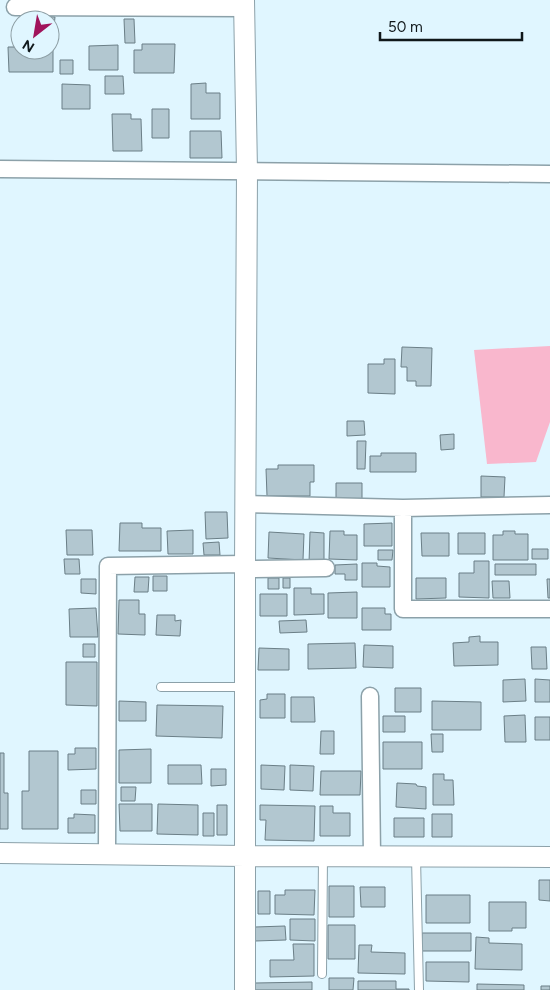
<svg xmlns="http://www.w3.org/2000/svg" width="550" height="990" font-family="Figtree,sans-serif">
  <style>
    .green { fill: #f9b7cd }
    .building { fill: #b2c7d0; stroke: #6b7f87 }
    .lines { fill: none; stroke-linecap: round; stroke-linejoin: round }
    .service-casing { stroke: #8ca1a9; stroke-width: 10 }
    .minor-casing { stroke: #8ca1a9; stroke-width: 19 }
    .tertiary-casing { stroke: #8ca1a9; stroke-width: 22 }
    .service { stroke: #fff; stroke-width: 8 }
    .minor { stroke: #fff; stroke-width: 16 }
    .tertiary { stroke: #fff; stroke-width: 20 }
  </style>
  <rect width="100%" height="100%" fill="#e0f6ff"/>
  <path class="green" d="M550,346V422L536,462L487,464L474,350Z"/>
  <path class="building" d="M37,16L55,17L53,36H50V20H37Z
    M124,19H134L135,43H125Z
    M142,44H175L174,73H134V50H142Z
    M118,45V70H89V46Z
    M8,47H20V50H50V47H53V72H9Z
    M60,60H73V74H60Z
    M105,76H123L124,94H105Z
    M206,83V93H220V119H191V84Z
    M62,84L90,85V109H62Z
    M152,109H169V138H152Z
    M112,114H131V119H141L142,151H113Z
    M190,131H221L222,158H190Z
    M402,347L432,348L431,386H416V381H407V367H401Z
    M384,359H395V394L368,393V364H384Z
    M347,421H364L365,435L347,436Z
    M454,434V449L441,450L440,435Z
    M357,441H366L365,469H357Z
    M381,453H416V472H370V456H381Z
    M278,465H314V482H310V496H267L266,469H278Z
    M481,476L505,477L504,497H481Z
    M336,483H362V499H336Z
    M205,512H227L228,538L206,539Z
    M120,523H142V528H161V551H119Z
    M392,523V546H364V524Z
    M66,530H92L93,555H67Z
    M193,530V554H168L167,531Z
    M330,531H344V535H357V560L329,559Z
    M503,531H515V534H528V560H493V535H503Z
    M269,532L304,534L303,560L268,558Z
    M310,532L324,533V563H309Z
    M421,533H449V556H422Z
    M458,533H485V554H458Z
    M219,542L220,555H204L203,543Z
    M532,549H548V559H532Z
    M378,550H393L392,560H378Z
    M64,559H79L80,574H65Z
    M474,561H489V598L459,597V573H474Z
    M362,563H377V566L390,567V587H362Z
    M357,564V580H345V574H335V565Z
    M495,564H536V575H495Z
    M153,576H167V591H153Z
    M135,577H149L148,592H134Z
    M268,578H279V589H268Z
    M283,578H290V588H283Z
    M416,578H446V598L416,599Z
    M81,579H96V594L81,593Z
    M547,579H550V598H548Z
    M492,581H509L510,598H493Z
    M294,588H311V594H324V614L294,615Z
    M357,592V618H328V593Z
    M260,594H287V616H260Z
    M119,600H139V614H145V635L118,634Z
    M96,608L98,637H70L69,609Z
    M362,608H385V614H391V630H362Z
    M157,615H175V621L181,620L180,636L156,635Z
    M306,620L307,632L280,633L279,621Z
    M480,636V642H498V665L454,666L453,643L469,642V637Z
    M355,643L356,668L308,669V644Z
    M83,644H95V657H83Z
    M364,645L393,646V668L363,667Z
    M531,647H546L547,669H532Z
    M259,648L289,649V670H258Z
    M66,662H97V706L66,705Z
    M525,679L526,701L503,702V680Z
    M535,679L550,680V702H535Z
    M395,688H421V712H395Z
    M267,694H285V718H260V700L267,699Z
    M291,697H314L315,722H291Z
    M119,701L146,702V721H119Z
    M432,701L481,702V730H432Z
    M157,705L223,706L222,738L156,736Z
    M525,715L526,742H505L504,716Z
    M383,716H405V732H383Z
    M535,717H550V740H535Z
    M321,731H334V754H320Z
    M431,734H443V752H432Z
    M383,742H422V769H383Z
    M75,748H96V769L68,770V754H75Z
    M151,749V783H119V750Z
    M29,751H58V829H22V791H29Z
    M0,753H4V793H8V829H0Z
    M168,765H201L202,784H168Z
    M261,765L285,766L284,790L261,789Z
    M290,765L314,766L313,791L290,790Z
    M211,769H226V785L211,786Z
    M321,771H361L360,795H320Z
    M433,774H444V780H453L454,805H433Z
    M397,783L416,784L417,786L426,787V809L396,807Z
    M121,787H136L135,801H121Z
    M81,790H96V804H81Z
    M119,804H152V831H120Z
    M158,804L198,805V835L157,834Z
    M217,805H227V835H217Z
    M260,805L315,806L314,841L265,840L266,820H260Z
    M320,806H333V813H350V836H320Z
    M203,813H214V836H203Z
    M74,814L95,815V833H68V818H74Z
    M432,814H452V837H432Z
    M394,818H424V837H394Z
    M539,880H550V901L539,900Z
    M329,886H354V917H329Z
    M360,887H385V907H361Z
    M285,890H315L314,915L275,914V895H285Z
    M258,891H270V914H258Z
    M426,895H470V923H426Z
    M489,902H526V928H512V931H489Z
    M290,919H315V941L290,940Z
    M328,925H355V959H328Z
    M285,926L286,940L255,941V927Z
    M422,933H471V951H421Z
    M476,937L489,938V943L522,944V970L475,969Z
    M293,944H314V976L270,977V960H294Z
    M359,945H372L371,952L405,953V974L358,973Z
    M426,962H469V982L426,981Z
    M329,978H354L353,990H329Z
    M358,981H396V989H409V990H358Z
    M312,982V990H255V983Z
    M477,984L524,985V990H477Z
    M541,986H550V990H541Z"/>
  <g class="lines">
    <defs>
      <path id="service" d="M161,687H244
        M416,857L419,990
        M322,974L323,856"/>
      <path id="minor" d="M15,7L244,8
        M0,169L550,174
        M246,504L403,508L550,505
        M403,508V609H550
        M245,569L326,568
        M370,696L372,856
        M107,854L108,566L245,564"/>
      <path id="tertiary" d="M244,0L247,171L245,569V990
        M0,853L245,856L550,857"/>
    </defs>
    <use href="#service" class="service-casing"/>
    <use href="#minor" class="minor-casing"/>
    <use href="#tertiary" class="tertiary-casing"/>
    <use href="#service" class="service"/>
    <use href="#minor" class="minor"/>
    <use href="#tertiary" class="tertiary"/>
  </g>
  <g transform="translate(35 35) rotate(211)"><circle r="24" fill="#e0f6ff" stroke="#8c9da3"/>
  <path d="M0-4L9 19L0 12L-9 19Z" fill="#a0135b"/>
  <text y="-8" font-size="14" font-weight="bold" text-anchor="middle" fill="#0f171a">N</text>
  </g>
  <path d="M380 32v8h142v-8" fill="none" stroke="#0f171a" stroke-width="2.5"/>
  <text x="388" y="32" font-size="15" fill="#0f171a" stroke="#e0f6ff" stroke-width="4" paint-order="stroke">50 m</text>
</svg>
